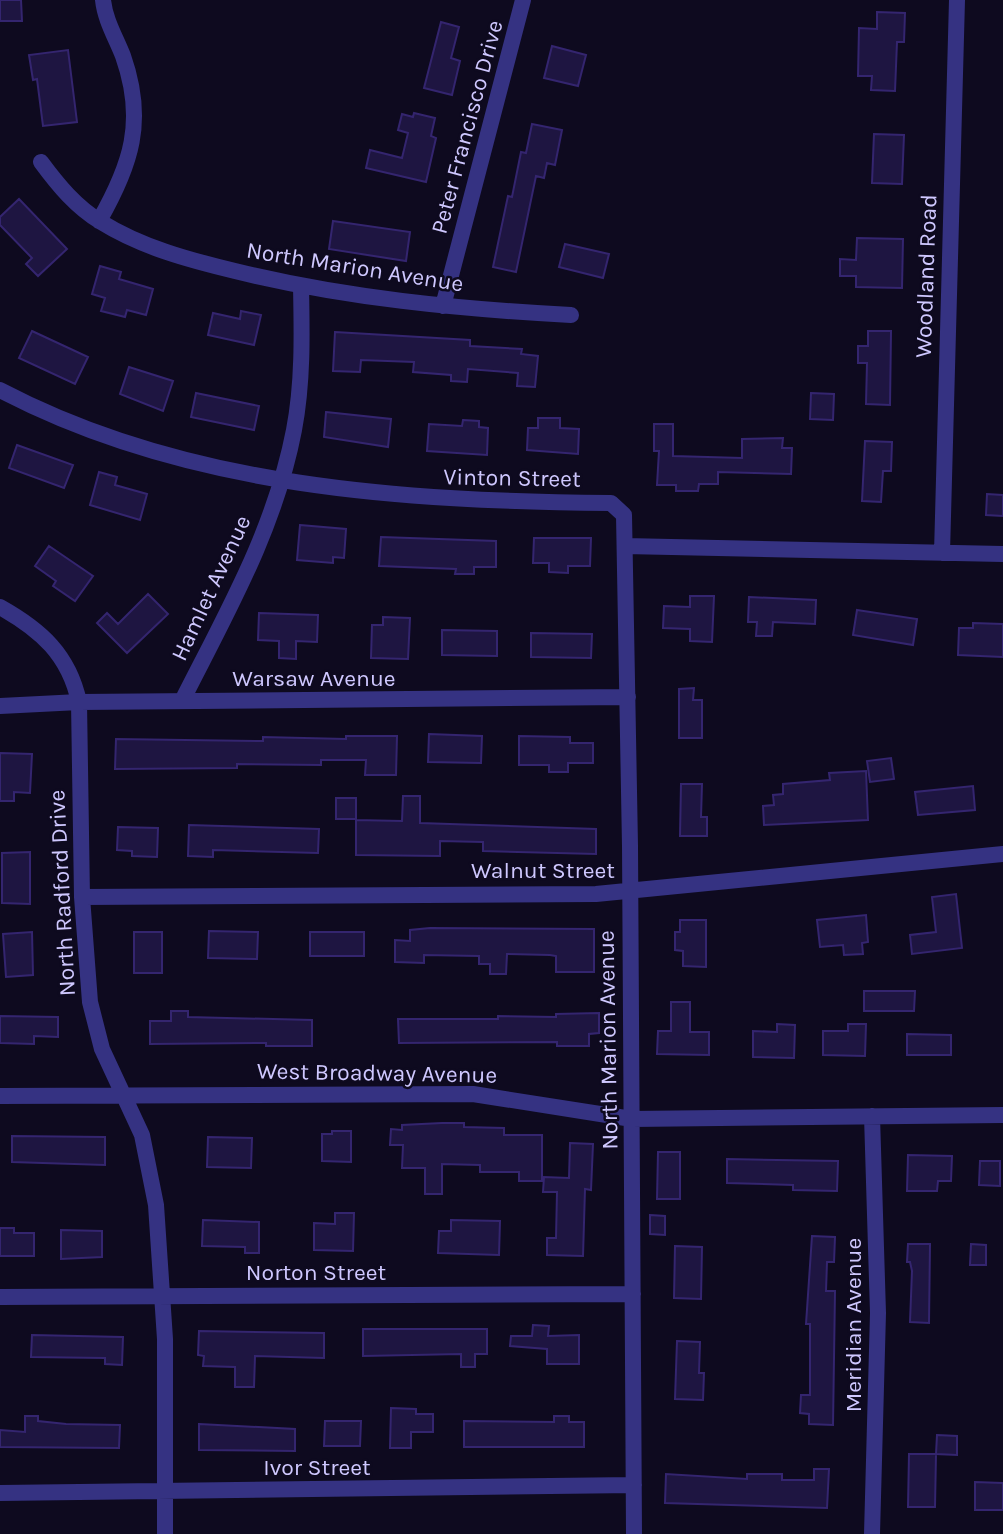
<svg xmlns="http://www.w3.org/2000/svg" width="1003" height="1534" font-family="Karla,sans-serif">
  <style>
    .building { fill: #1e1541; stroke: #34256f; stroke-width: 2 }
    .lines { fill: none; stroke-linecap: round; stroke-linejoin: round }
    .street { stroke: #353282; stroke-width: 16 }
    .labels { text-anchor: middle; dominant-baseline: central; stroke-width: 5; stroke-linejoin: round; paint-order: stroke }
    .street-label { font-size: 23px; fill: #cfc8ff; stroke: #0e0a1f }
  </style>
  <rect width="100%" height="100%" fill="#0e0a1f"/>
  <path class="building" d="M0,0H21L22,21H0Z
    M877,12L905,13L904,42H897L895,91L871,90L872,76H858L859,28L877,29Z
    M441,22L459,27L451,58L460,61L452,95L424,88Z
    M552,46L586,55L578,86L544,78Z
    M68,50L77,122L43,126L37,79L33,80L29,55Z
    M414,113L435,118L431,136L436,138L426,182L366,168L370,150L402,158L408,133L398,130L402,114L413,117Z
    M532,124L562,130L555,165L547,163L544,178L536,176L516,272L493,267L508,196L512,197L521,152L526,153Z
    M874,134L904,135L902,184L872,183Z
    M19,199L67,249L38,276L26,264L32,258L0,225V217Z
    M333,221L410,232L406,261L329,249Z
    M857,238L903,239L902,288L856,287V276H840V259L856,260Z
    M565,244L609,254L603,278L559,267Z
    M100,266L121,272L119,279L153,289L146,315L127,310L125,317L101,311L105,298L92,294Z
    M241,311L261,315L254,345L208,335L213,313L240,319Z
    M32,331L88,357L75,384L19,358Z
    M868,331H891L890,405L866,404L867,363H858V346H868Z
    M335,332L470,340V346L522,349L521,354L538,356L535,387L517,386L518,373L468,369L467,382L451,381V375L413,372L414,362L361,360L360,372L333,371Z
    M129,367L173,381L163,411L120,394Z
    M196,393L259,406L254,430L191,417Z
    M811,393L834,394L833,420L810,419Z
    M326,412L391,419L388,447L324,437Z
    M538,418H560V428L579,429L578,454L527,450L528,428H538Z
    M463,420L479,421V427L488,428L487,455L427,451L429,424L462,426Z
    M654,424H673V456L742,458V439L783,438L782,448H792L791,474L718,472V484H699L698,491H676V485H657L659,451H654Z
    M865,441L892,442L891,471H883L881,502L862,501Z
    M17,445L73,465L64,488L9,468Z
    M99,472L117,477L115,485L147,494L140,520L90,505Z
    M987,494L1003,495V516L986,515Z
    M300,525L346,529L344,558L333,557V563L297,560Z
    M381,537L496,541V567H474V574H455L456,569L379,566Z
    M534,538H591L590,566H568V573L549,572V563H533Z
    M49,546L93,576L75,601L53,586L56,581L35,566Z
    M148,594L168,614L127,653L97,623L107,613L118,624Z
    M690,596H714L712,642L690,641V629L663,628L664,606L690,607Z
    M749,597L816,600L815,624L773,622L772,636H756L757,622H748Z
    M857,610L917,619L913,645L853,635Z
    M259,613L318,615L317,642L296,641V659L279,658V641L258,640Z
    M383,617L410,618L408,659L371,658L372,625H383Z
    M973,623L1003,624V657L958,655L959,628H973Z
    M442,630L497,631V656L442,655Z
    M531,633L592,634L591,658L531,657Z
    M694,688L693,700H702V738H679V689Z
    M429,734L482,736L481,763L428,762Z
    M346,736H397L396,775H365L366,760H321V765L237,764V768L115,769L116,739L263,741V737L346,739Z
    M519,736L570,737V743H593V763H568V772H549V765H519Z
    M0,753L32,754L30,793L14,792V801H0Z
    M891,758L894,779L870,782L867,761Z
    M866,771L868,820L764,825L763,806L774,805L773,795L783,794V784L830,780L829,773Z
    M681,784H702L701,817H707V836H680Z
    M973,786L975,810L918,815L915,792Z
    M403,796H420V823L596,829V854L483,851V842L440,841V856L356,855V820L402,821Z
    M336,798H356V819H336Z
    M189,825L319,829L318,853L213,850V857L188,856Z
    M118,827L158,828L157,857L132,856V851L117,850Z
    M30,852V904L2,903V853Z
    M956,894L962,948L912,954L910,935L936,932L932,897Z
    M866,915L868,942L862,943L863,954L844,955L843,945L820,947L817,920Z
    M680,920H706V967L683,966V951L675,950V932H680Z
    M430,928L594,929V972H556V956L550,955L507,954L506,974H490V964H479V956L424,955V963L395,962V940L410,941V930Z
    M209,931L258,932L257,959L208,958Z
    M32,932L33,975L6,977L3,934Z
    M134,932H162V973H134Z
    M310,932H364V956H310Z
    M864,991H915L914,1011H864Z
    M671,1002H690V1032H709V1055L657,1054L658,1031H671Z
    M171,1011H188V1017L312,1020V1046H266V1043L150,1044V1021H171Z
    M599,1013V1033L589,1034V1046H557V1042L399,1043L398,1019H498V1016L556,1017V1014Z
    M0,1016L58,1017V1037L34,1036V1044L0,1043Z
    M777,1024L795,1025L794,1058L753,1057V1031L777,1032Z
    M848,1024H866L865,1056L823,1055V1031H848Z
    M907,1034L951,1035V1055H907Z
    M442,1123H464V1127L504,1128V1135H542V1181H519V1172H480V1165L442,1164V1194H425V1168H402L403,1145H390L391,1129L402,1130V1125Z
    M332,1131H351V1162L322,1161V1134H332Z
    M12,1136L105,1137V1165L12,1162Z
    M208,1137L252,1138L251,1168L207,1167Z
    M570,1143L593,1144L591,1190L585,1189L583,1256L547,1255V1238H556L557,1192H543L544,1177L569,1178Z
    M658,1152H680V1199H657Z
    M908,1155L952,1156L951,1181H938L937,1191H907Z
    M727,1159L838,1161L837,1191L793,1190V1185L727,1183Z
    M980,1161H1000V1186L979,1185Z
    M335,1213H354L353,1251L314,1250V1223L335,1224Z
    M650,1215L665,1216V1235L650,1234Z
    M203,1220L259,1222V1253H245V1247L202,1246Z
    M451,1220L500,1221L499,1255L438,1253L439,1231H451Z
    M0,1228H14V1233H34V1256H0Z
    M61,1230L102,1231V1257L61,1259Z
    M812,1236L835,1237L834,1262H827L826,1291H835L833,1425L809,1424V1414L800,1413L801,1395H810V1324H806Z
    M908,1244H930L929,1323L910,1322L912,1271L910,1262H907Z
    M971,1244L986,1245V1265H970Z
    M675,1246L702,1247L701,1299L674,1298Z
    M533,1325L549,1326L548,1336L579,1335V1364H547V1349L510,1346L511,1336H532Z
    M363,1329H487V1354H475V1367H461V1354L363,1356Z
    M199,1331L324,1333V1358L255,1356L254,1387H235V1367L203,1366L204,1356L198,1355Z
    M32,1335L123,1337L122,1365L105,1364V1358L31,1357Z
    M677,1341L700,1342L699,1373H704L703,1400L675,1399Z
    M391,1408L416,1409V1414H433V1432H411V1448H390Z
    M25,1416H38V1421L66,1424L120,1425L119,1448L0,1447V1430L25,1432Z
    M554,1416H569V1422H584V1447H464V1421L554,1422Z
    M325,1421H361L360,1446H324Z
    M199,1424L295,1429V1451L199,1450Z
    M937,1435L957,1436V1455L936,1454Z
    M909,1454H936L935,1507H908Z
    M814,1469H829L827,1508L665,1503L666,1474L747,1479V1474H782V1480H814Z
    M975,1482L1003,1483V1510H975Z"/>
  <g class="lines">
    <path class="street" d="M41,162C58,185 76,207 101,222C141,247 189,260 235,271C345,298 458,309 571,315
      M99,221C131,165 146,121 123,56C116,38 105,20 103,0
      M443,306L523,0
      M0,390C187,488 404,501 611,503L624,515L630,846L634,1534
      M625,546L1003,554
      M942,553L957,0
      M0,607C41,630 69,655 79,702L82,897L90,1002L102,1049L142,1135L156,1205L165,1339V1534
      M182,701C227,612 275,529 294,430C303,383 302,334 301,286
      M0,706L79,702L628,697
      M82,897L596,894L1003,854
      M0,1096L473,1094L632,1119L1003,1115
      M0,1297L633,1294
      M0,1493L634,1485
      M872,1534L878,1313L872,1116"/>
  </g>
  <g class="labels">
    <g class="street-label">
      <text transform="translate(467 127) rotate(-75)">Peter Francisco Drive</text>
      <text transform="translate(355 267) rotate(9)">North Marion Avenue</text>
      <text transform="translate(926 276) rotate(-88)">Woodland Road</text>
      <text transform="translate(512 478) rotate(1)">Vinton Street</text>
      <text transform="translate(211 588) rotate(-65)">Hamlet Avenue</text>
      <text x="314" y="678">Warsaw Avenue</text>
      <text x="543" y="870">Walnut Street</text>
      <text transform="translate(62 893) rotate(-93)">North Radford Drive</text>
      <text transform="translate(608 1040) rotate(-91)">North Marion Avenue</text>
      <text transform="translate(377 1073) rotate(1)">West Broadway Avenue</text>
      <text x="316" y="1272">Norton Street</text>
      <text transform="translate(853 1325) rotate(-90)">Meridian Avenue</text>
      <text x="317" y="1467">Ivor Street</text>
    </g>
  </g>
</svg>
